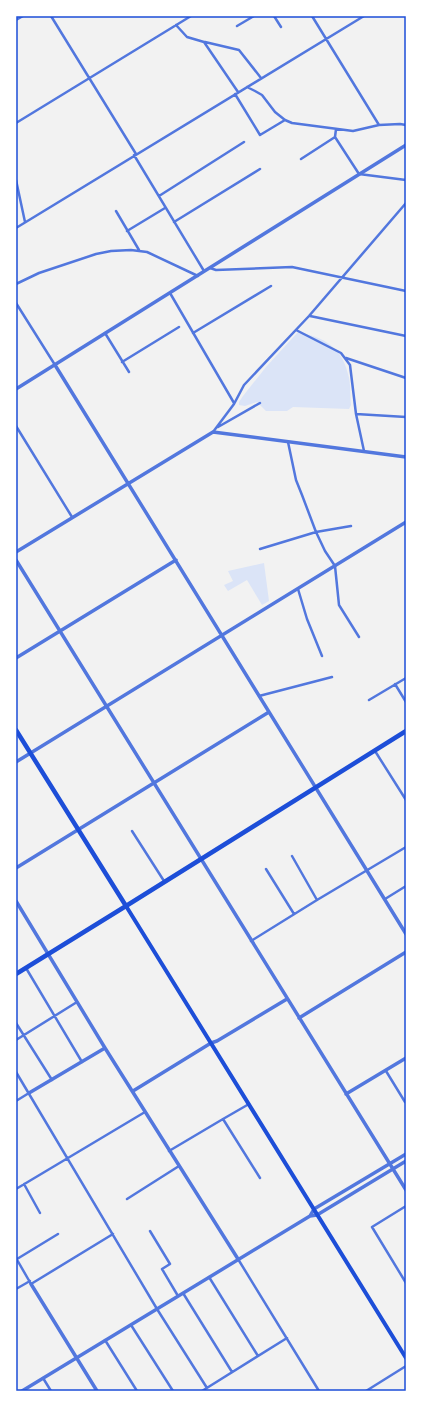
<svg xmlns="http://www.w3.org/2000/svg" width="422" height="1407" font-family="Commissioner,sans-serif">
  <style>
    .green { fill: #dbe4f7 }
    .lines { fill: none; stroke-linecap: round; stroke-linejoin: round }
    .minor { stroke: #5277de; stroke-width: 2.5 }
    .tertiary { stroke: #5277de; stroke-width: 3.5 }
    .secondary { stroke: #1d4ed8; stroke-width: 4 }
    .primary { stroke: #1d4ed8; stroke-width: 4.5 }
    .trunk { stroke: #1d4ed8; stroke-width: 4.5 }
    .neatline { fill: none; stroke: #1d4ed8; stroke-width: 1.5 }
  </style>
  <rect width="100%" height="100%" fill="#f2f2f2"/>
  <path class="green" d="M298,332C323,337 342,347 348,374C351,383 350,395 351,405L349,409L293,407L287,411H266L257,402L245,406L239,405V402L243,396L266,367Z
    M264,563L269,601L262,605L247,580L228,591L224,585L233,581L228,571Z"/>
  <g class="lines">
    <path class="minor" d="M51,16L136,154
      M274,16L281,27
      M312,16L379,125
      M16,20L23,16
      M176,25L187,37L204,42L238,92
      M237,26L254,16
      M205,42L239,50L261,78
      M247,87L255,91L262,95L275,112L285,120L292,123L353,131L379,125L400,124L406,125
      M235,94L260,135L285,120
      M16,123L191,16
      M336,129L335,137L359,174L406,180
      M134,155L204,271
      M301,159L335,137
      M16,180L25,222
      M159,196L244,142
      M116,211L139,250
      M174,222L260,169
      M16,228L364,16
      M127,231L165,208
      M210,268L216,270L292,267L406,291
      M16,284L39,273L96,254L111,251L131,250L147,252L198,276
      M170,293L234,403
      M16,303L55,365
      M310,316L406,336
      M296,330L341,353L350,365L356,414L364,451
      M105,333L129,372
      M193,333L271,286
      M346,358L406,378
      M122,362L179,327
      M356,414L406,417
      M16,426L72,517
      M218,427L260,403
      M213,432L234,404L244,385L309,316L406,203
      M288,442L296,480L302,495L316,532L325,551L335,566L339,605L359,637
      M260,549L316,532L351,526
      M298,589L307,619L322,656
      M395,684L406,702
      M259,696L332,677
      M369,700L406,678
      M375,751L406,800
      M132,831L164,881
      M292,856L317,900
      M266,869L294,914
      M385,899L406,886
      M251,941L317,900L406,847
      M26,968L82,1062
      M16,1023L52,1080
      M16,1040L77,1002
      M386,1071L405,1102
      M16,1072L157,1309L207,1388
      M16,1101L29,1093
      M249,1104L223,1119L260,1178
      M169,1151L223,1119
      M24,1184L40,1213
      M16,1189L145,1112
      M127,1199L179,1166
      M406,1206L372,1227L406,1283
      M150,1231L170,1264L162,1269L178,1296
      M16,1258L31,1284L113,1234
      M17,1259L58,1234
      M238,1259L319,1391
      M209,1277L258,1356
      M16,1289L30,1281
      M183,1293L232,1372
      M131,1325L173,1391
      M105,1340L137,1391
      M43,1378L51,1391
      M202,1391L287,1338
      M366,1391L406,1366"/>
    <path class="tertiary" d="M55,365L406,934
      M16,389L406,145
      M16,552L213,432L406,457
      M16,560L406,1190
      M16,658L176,560
      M16,762L406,522
      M16,868L269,712
      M16,901L105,1048L238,1259
      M299,1018L406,952
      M133,1091L211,1043L217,1041L287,999
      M29,1093L105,1048
      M346,1094L406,1058
      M310,1216L314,1209L406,1154
      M31,1284L97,1391
      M22,1391L310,1216L317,1215L406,1161"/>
    <path class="secondary" d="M126,906L406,1358"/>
    <path class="primary" d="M16,974L126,906"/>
    <path class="trunk" d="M16,730L126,906L406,731"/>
  </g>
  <rect width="422" height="1407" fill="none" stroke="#ffffff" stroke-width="34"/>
  <rect x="17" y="17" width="388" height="1373" class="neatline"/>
</svg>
